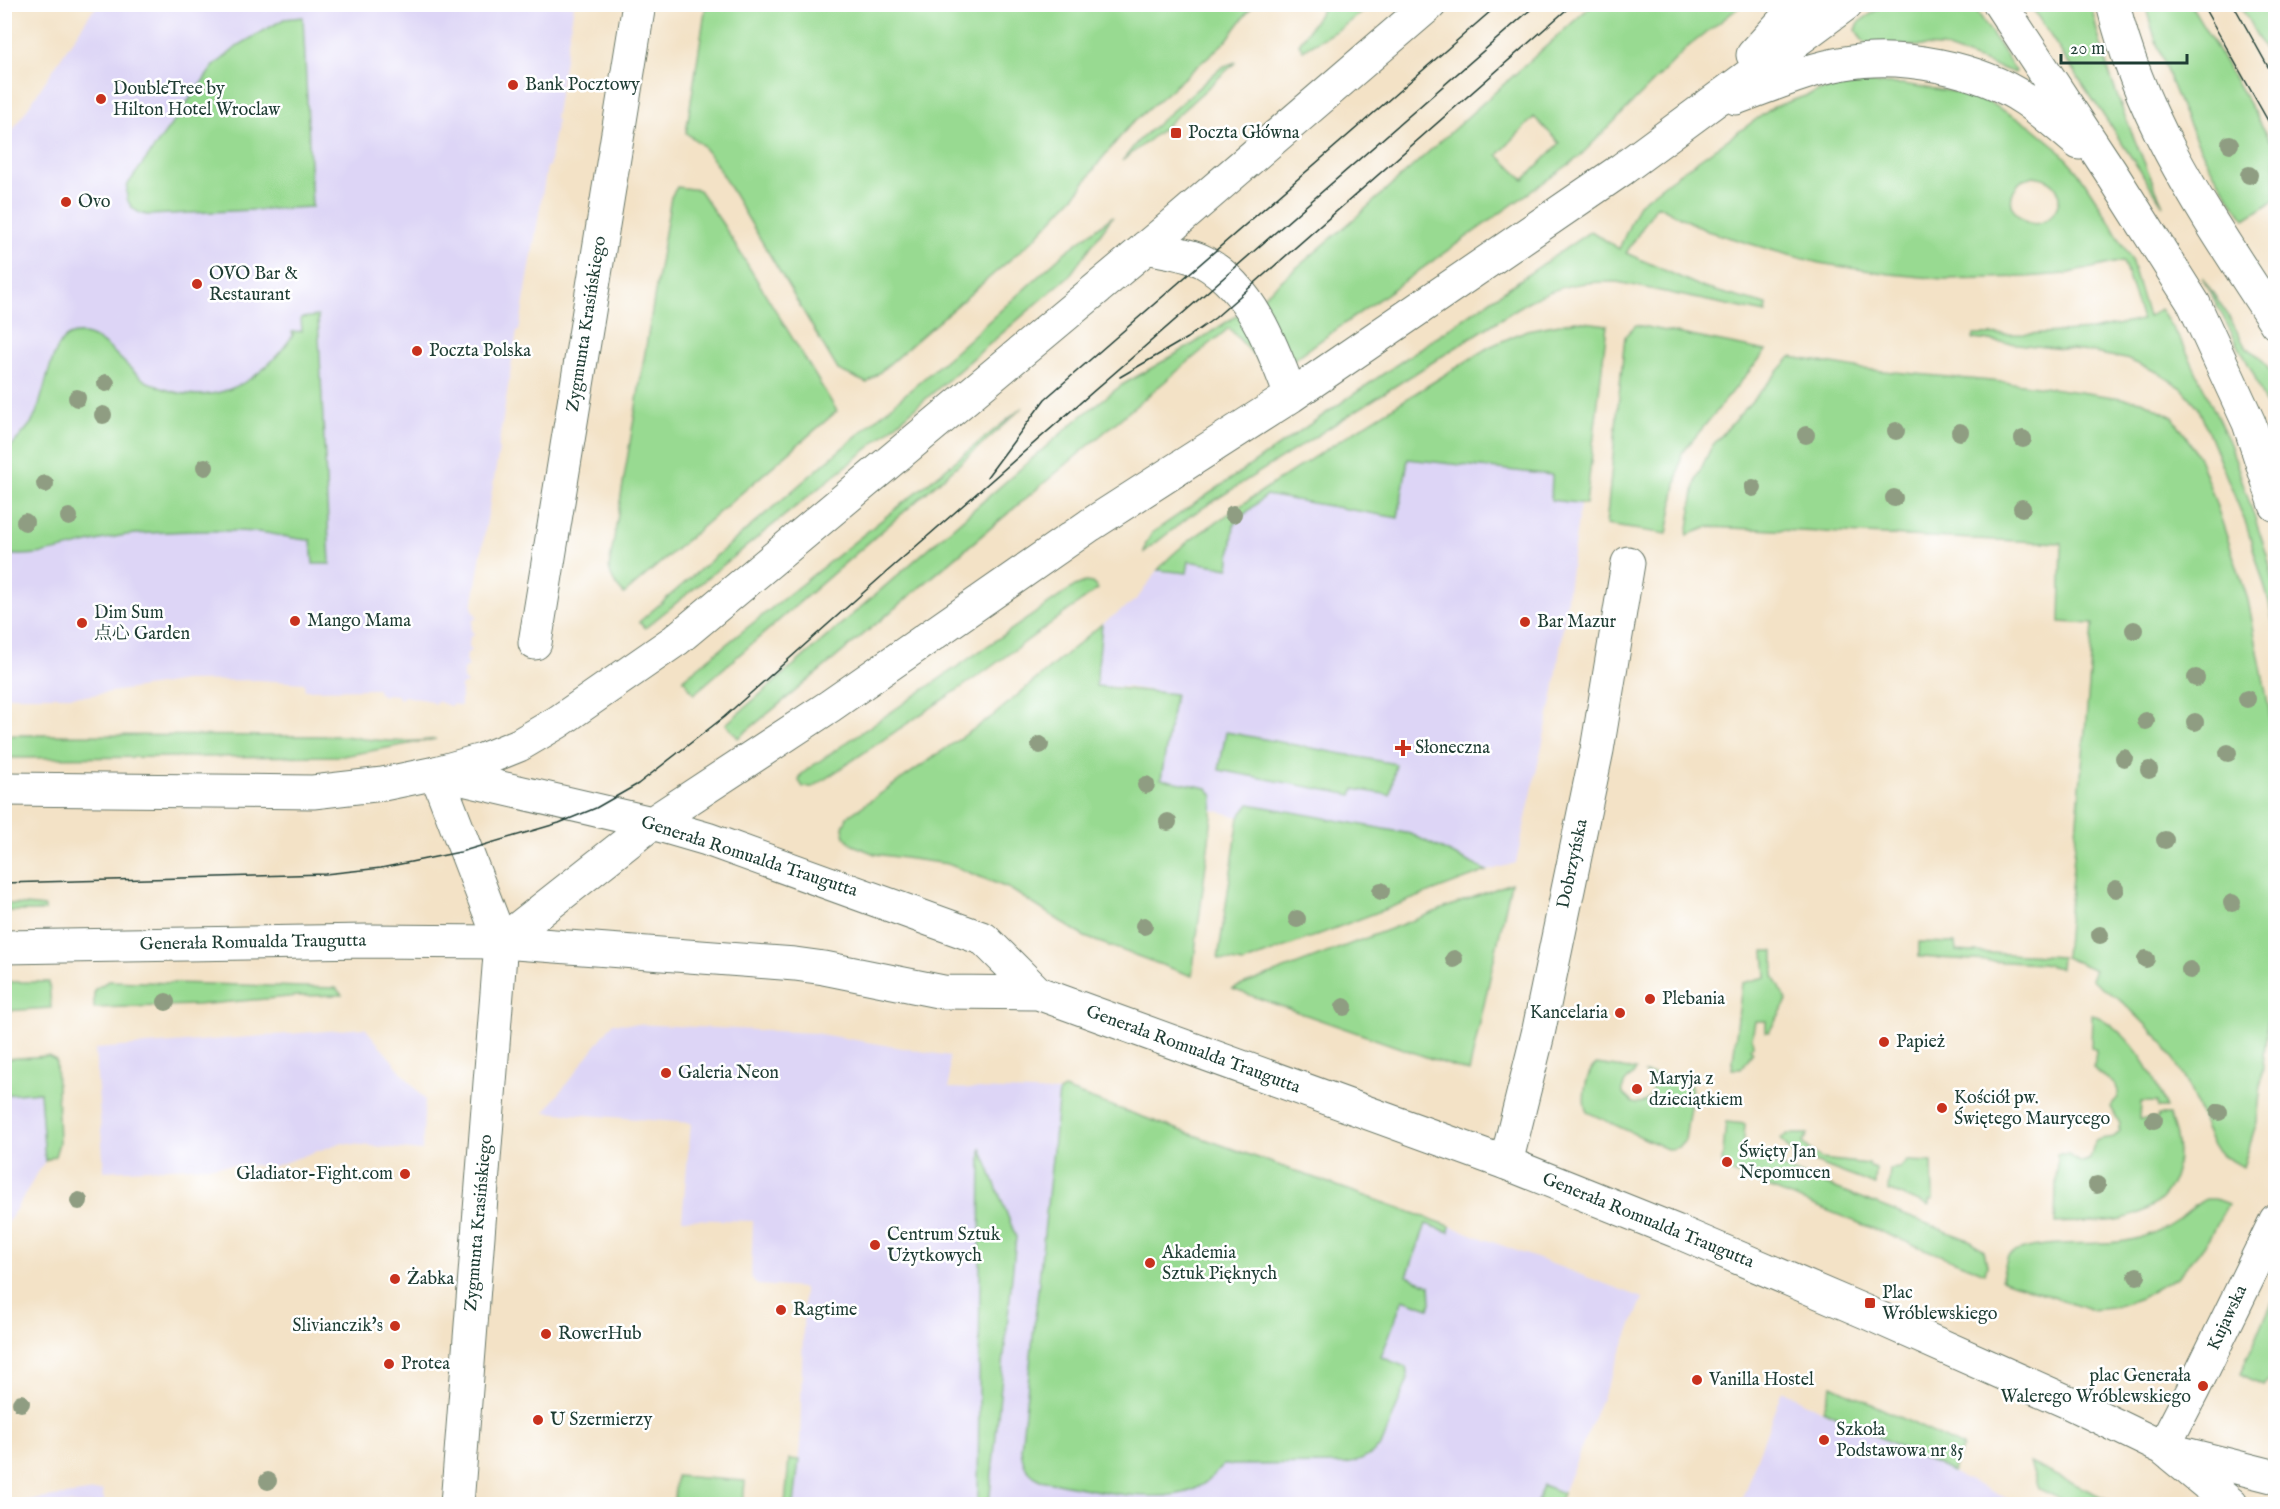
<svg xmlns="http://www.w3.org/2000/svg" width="2280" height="1509" font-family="'IM FELL English','Noto Serif SC',serif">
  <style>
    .built { fill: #ddd5f6 }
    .grass { fill: #98da91; stroke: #5c8c62; stroke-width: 1.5; fill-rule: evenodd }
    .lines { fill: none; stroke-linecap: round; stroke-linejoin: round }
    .minor-casing { stroke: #697767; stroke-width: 35 }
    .major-casing { stroke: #697767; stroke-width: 35 }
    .minor { stroke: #fff; stroke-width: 33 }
    .major { stroke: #fff; stroke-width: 33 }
    .tram { stroke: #1f3d34; stroke-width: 1.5 }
    .tree { fill: #8f9d82 }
    .poi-dot { fill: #c8321e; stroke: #fff; stroke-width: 2 }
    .labels { text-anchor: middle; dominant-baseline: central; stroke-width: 5; stroke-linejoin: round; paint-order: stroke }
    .poi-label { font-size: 18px; fill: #1f3d34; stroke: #fff; text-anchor: start }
    .street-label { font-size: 18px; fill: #1f3d34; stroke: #fff }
  </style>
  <rect width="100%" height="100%" fill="#fff"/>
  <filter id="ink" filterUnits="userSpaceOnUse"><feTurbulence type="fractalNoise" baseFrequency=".0167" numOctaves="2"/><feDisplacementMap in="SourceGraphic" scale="12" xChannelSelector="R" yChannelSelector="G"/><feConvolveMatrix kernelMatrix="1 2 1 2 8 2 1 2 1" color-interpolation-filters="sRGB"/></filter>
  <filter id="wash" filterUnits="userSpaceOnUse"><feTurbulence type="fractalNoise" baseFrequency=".008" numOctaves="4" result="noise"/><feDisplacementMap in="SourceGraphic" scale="24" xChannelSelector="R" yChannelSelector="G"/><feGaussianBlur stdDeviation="1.35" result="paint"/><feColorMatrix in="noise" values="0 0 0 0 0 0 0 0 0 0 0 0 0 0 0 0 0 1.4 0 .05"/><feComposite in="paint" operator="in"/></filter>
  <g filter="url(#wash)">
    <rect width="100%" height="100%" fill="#f3e2c6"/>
    <path class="built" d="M99,4L574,5L555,119L557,120L553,142L549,167H547L519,331H517L498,449L499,450L472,607L477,618L473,620L471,630L474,634L470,637L469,646L472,651L467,653L466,662L469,666L464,669L463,679L467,684L461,686V706L453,704L450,706L437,701L434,704L431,701L405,696L400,699L397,695L386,694L384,696L378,692V689L305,690L304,683L258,680L185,681L85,696H5V142L90,14Z
      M1407,459L1552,475V500L1580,504L1554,692L1516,863L1487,871L1411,834L1243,810L1239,817L1213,810V796L1207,788L1161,779L1175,694L1127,687L1096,686L1102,624L1137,599L1158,570L1186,573L1188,560L1229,568L1234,524L1266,495L1397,518Z
      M613,1023L814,1033L949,1056V1088L1059,1092L1064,1089L1450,1226L1643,1298L1563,1493L1543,1485L1536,1504H794L800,1444L804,1288L757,1285L751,1277L753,1221L682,1219L691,1123L545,1112Z
      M365,1028L425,1100L422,1151L340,1143L275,1166L233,1165L104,1171L95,1049Z
      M48,1056L56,1060L59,1143L55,1156L45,1161L5,1227V1059Z
      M1782,1390L1812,1406L2019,1504H1740Z
      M102,1490L105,1504H5Z"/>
    <path class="grass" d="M706,5V4L1253,5L1226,41L1130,125L1100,161L1077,193L1034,239L867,383L838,370L714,161L702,145L686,133Z
      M1325,5H1371L1341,28L1303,50L1299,44Z
      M1592,5H1742L1689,46L1578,158L1276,372L1262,364L1229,328C1065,464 904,603 738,738L726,724L1079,418L1122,385L1195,343L1254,304L1354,219ZM1534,117L1560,143L1524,180L1498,155Z
      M1884,5H1973L2016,71L2015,73L1942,47L1869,44L1863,42L1856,30L1859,22Z
      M2030,5H2091C2106,78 2133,137 2163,205Z
      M2145,5H2191L2275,148V200L2245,219C2198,158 2166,78 2145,5Z
      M2240,5H2266L2275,23V69Z
      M303,17L312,207L148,215C132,213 123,200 128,184L213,67L239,45L284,19Z
      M1236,62L1159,132L1122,161L1138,141L1222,67Z
      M1860,83L1902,84L1975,95L2030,125L2054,145L2078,172L2104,212L2131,259L2148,317L2160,309L2184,346L2230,444L2267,555L2275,588V634L2269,602L2246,524L2198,407L2182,388L2157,372L2126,359L2089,352L1973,339L1974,335L2028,334L2091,330L2142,320L2123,261L2065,274L2025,277L1943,279L1890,274L1819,263L1778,252L1707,231L1657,205L1626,253L1704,288L1767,305L1766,313L1617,282C1580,281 1562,285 1529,301L1190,516L1144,552L1146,543L1152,533L1591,231L1619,249L1639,204L1670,180L1774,107L1819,91ZM2033,176C2087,182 2044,248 2017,214C2004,198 2016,180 2033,176Z
      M677,187L699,190L722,223L837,411L624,594C616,585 611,580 609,568L671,197Z
      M1113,216L1070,275L871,446L645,628L639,622L957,350L1064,253Z
      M2202,277L2228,315L2246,348L2259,356L2275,378V430L2254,375Z
      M318,316L330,564H313L311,540C294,540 275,533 257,532C216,529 177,531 136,534C92,537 49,560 5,554V453C14,443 24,433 32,422C45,400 49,344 69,336C100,323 123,369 148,382C207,412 258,387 293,335L292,332L302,331L301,318Z
      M1576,321L1607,325L1586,504L1551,500L1552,475L1408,459L1398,518L1266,495L1234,524L1229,568L1189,561L1187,573L1158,570C1180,543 1212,526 1240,506C1321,450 1406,400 1489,347L1527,330Z
      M1636,325L1766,351L1682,453L1667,534L1606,525L1625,336Z
      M1791,357L1862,369L2023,384L2142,401L2173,417L2186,436L2199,458L2214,498L2248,600L2269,708L2276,789V878L2269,1009L2257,1122L2243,1167L2222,1155L2211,1143L2188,1084L2163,1042L2124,1003L2091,979L2095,970L2065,957L2089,686L2093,624L2060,622L2062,543L1709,527L1687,535L1696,479L1712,446Z
      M1023,407L996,432L694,694L683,679Z
      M1085,582L1092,583L1098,589L984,672L813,787H803L799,781L801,775L808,769L1075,586Z
      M1102,624L1096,686L1175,694L1161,779L1207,788L1213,796L1212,816L1192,976L1085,937L1010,889L948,864L875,854L853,845L845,837L843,827L847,817L994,715Z
      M1226,732L1396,764L1390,795L1354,789L1352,795L1219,770Z
      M5,735L344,736C374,741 405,744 436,739L343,756L5,758Z
      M1249,804L1411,834L1487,871L1243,963L1218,959L1239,817Z
      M1511,883L1469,1072L1232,989Z
      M4,903L45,907V911H5Z
      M1919,942L1955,943L1956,951L2061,957L2060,968L2042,964L1919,957Z
      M1764,951H1774V976L1787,1001L1769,1032H1766V1021H1755L1752,1038L1753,1045L1750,1049L1753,1052L1741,1069H1732L1742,983L1766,977Z
      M108,981L336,988L342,995L300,996L196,1005L94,1008V990Z
      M5,982H49L51,1008L5,1011Z
      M2092,1015C2100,1016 2109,1023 2116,1029C2142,1051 2154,1077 2166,1108H2158L2157,1102H2141L2140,1119H2157L2158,1115H2169C2188,1160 2177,1205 2125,1218C2103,1224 2078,1221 2055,1223L2057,1154H2069C2076,1161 2080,1165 2090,1159C2097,1138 2089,1141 2114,1137L2120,1131V1124L2111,1107L2118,1097C2121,1081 2101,1079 2094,1067L2096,1050L2091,1047Z
      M48,1056L56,1060L59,1143L55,1156L45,1161L40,1092L5,1095L4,1059Z
      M1597,1064L1636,1070C1631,1080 1621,1080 1623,1094L1633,1103C1643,1105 1654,1098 1652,1086C1651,1081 1647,1076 1645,1073L1682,1079L1690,1083L1692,1093L1685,1140C1680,1147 1677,1149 1667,1149L1587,1112C1581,1101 1586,1070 1597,1064Z
      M1064,1089L1450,1226L1449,1232L1426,1224L1407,1276L1430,1285L1431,1303L1429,1308L1403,1299L1381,1357L1406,1367L1408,1379L1381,1446C1369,1457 1360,1462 1345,1464L1223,1465C1215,1474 1207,1483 1195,1489C1156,1507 1082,1487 1040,1480C1026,1472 1023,1464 1021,1449L1057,1111L1059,1092Z
      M1726,1122L1745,1124L1743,1152L1971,1241L1984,1251L1987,1265L1985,1273L1725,1170L1722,1163Z
      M1787,1134H1808L1803,1143L1821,1159L1869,1164L1870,1167L1876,1169L1875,1185L1793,1154L1781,1139Z
      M981,1148L1016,1237L989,1504H978Z
      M1907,1161L1932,1162L1933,1200L1929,1201V1206L1888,1190L1890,1169L1900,1168Z
      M2206,1199H2215L2228,1204L2204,1246L2178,1276L2141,1298L2112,1308L2090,1310L2001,1279L2008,1256C2032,1238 2094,1247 2126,1241C2145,1238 2164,1229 2180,1218C2189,1212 2196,1203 2206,1199Z
      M2275,1296V1375L2263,1385L2240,1374Z
      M1832,1385L1963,1447L1952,1472L1823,1410Z
      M789,1459L799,1460L794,1504H785Z
      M2030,1463L2117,1504H2071L2039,1489Z
      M676,1476L745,1481L743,1504H674Z
      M1543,1485L1563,1493L1559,1504H1536Z"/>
  </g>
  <g filter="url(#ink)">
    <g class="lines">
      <defs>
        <path id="minor" d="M535,643L639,4
          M436,773L501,942L457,1504
          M1506,1163L1538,1034L1597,750L1628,563"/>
        <path id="major" d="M2000,4L2110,171L2194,304L2249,423L2276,505
          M2113,4C2142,126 2210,220 2276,323
          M1753,55L1799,4
          M1736,98C1772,85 1808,69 1845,63C1901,53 1979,68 2026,100C2045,113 2062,129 2079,143
          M1146,247C1161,250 1192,255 1204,262C1252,289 1273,348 1291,396
          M441,774L652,823L707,839L984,939L1038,993
          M4,789L313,792L383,784L436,773L482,760L519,745L558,722L676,640L1172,226L1430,4
          M501,942L652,823L830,706L1090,525L1291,396L1621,170L1846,4
          M4,947L367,941L501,942L795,964L824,968L943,992L1038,993L1506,1163L1676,1231L1868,1313L2068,1402L2163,1448L2231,1504
          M2163,1448L2192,1392L2276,1220
          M2173,1451L2276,1477"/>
      </defs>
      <use href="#minor" class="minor-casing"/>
      <use href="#major" class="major-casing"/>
      <use href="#minor" class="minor"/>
      <use href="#major" class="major"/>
      <path class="tram" d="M2202,4L2276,135
        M2233,4L2276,81
        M1120,377L1187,338L1215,318L1573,4
        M987,477L1045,399L1499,4
        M4,883L325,874L381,868L460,852L559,823L596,808L638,784L724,717L882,576L1537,4"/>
    </g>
    <g class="tree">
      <circle cx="2230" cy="144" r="9"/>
      <circle cx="2249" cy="175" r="9"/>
      <circle cx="106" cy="383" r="9"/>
      <circle cx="77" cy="398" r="9"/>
      <circle cx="103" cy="415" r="9"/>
      <circle cx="1896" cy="431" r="9"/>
      <circle cx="1960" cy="432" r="9"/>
      <circle cx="1806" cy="435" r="9"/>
      <circle cx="2023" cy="439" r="9"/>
      <circle cx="205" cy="467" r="9"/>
      <circle cx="45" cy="484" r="9"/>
      <circle cx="1753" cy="488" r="9"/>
      <circle cx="1894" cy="498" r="9"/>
      <circle cx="2022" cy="508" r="9"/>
      <circle cx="1233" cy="514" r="9"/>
      <circle cx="69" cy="517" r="9"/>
      <circle cx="25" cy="522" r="9"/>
      <circle cx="2134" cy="630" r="9"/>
      <circle cx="2196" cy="678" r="9"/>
      <circle cx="2247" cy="699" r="9"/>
      <circle cx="2146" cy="721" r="9"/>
      <circle cx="2195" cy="722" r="9"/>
      <circle cx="1040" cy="745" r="9"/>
      <circle cx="2228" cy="753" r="9"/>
      <circle cx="2124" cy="758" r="9"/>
      <circle cx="2149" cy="770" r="9"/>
      <circle cx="1146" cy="785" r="9"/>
      <circle cx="1168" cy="822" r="9"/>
      <circle cx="2165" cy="840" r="9"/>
      <circle cx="2116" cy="889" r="9"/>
      <circle cx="1381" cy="891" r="9"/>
      <circle cx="2232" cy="903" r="9"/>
      <circle cx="1297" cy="919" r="9"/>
      <circle cx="1144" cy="926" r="9"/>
      <circle cx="2100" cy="935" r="9"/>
      <circle cx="1454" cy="959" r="9"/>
      <circle cx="2146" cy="959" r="9"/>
      <circle cx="2190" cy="970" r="9"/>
      <circle cx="166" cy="1002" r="9"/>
      <circle cx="1344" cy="1007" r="9"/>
      <circle cx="2219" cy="1112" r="9"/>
      <circle cx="2154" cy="1120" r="9"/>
      <circle cx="2097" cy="1185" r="9"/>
      <circle cx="79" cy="1201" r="9"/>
      <circle cx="2137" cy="1276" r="9"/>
      <circle cx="21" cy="1403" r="9"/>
      <circle cx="268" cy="1481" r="9"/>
    </g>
  </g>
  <g class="poi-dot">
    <circle cx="513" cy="85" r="6"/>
    <circle cx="101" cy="99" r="6"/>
    <rect x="1170" y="127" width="12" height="12" rx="3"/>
    <circle cx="66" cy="202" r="6"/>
    <circle cx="197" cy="284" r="6"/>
    <circle cx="417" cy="351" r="6"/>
    <circle cx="295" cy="621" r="6"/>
    <circle cx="1525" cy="622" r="6"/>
    <circle cx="82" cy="623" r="6"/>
    <path d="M1400 739h6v6h6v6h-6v6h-6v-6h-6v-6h6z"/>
    <circle cx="1650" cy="999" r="6"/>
    <circle cx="1620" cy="1013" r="6"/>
    <circle cx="1884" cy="1042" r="6"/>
    <circle cx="666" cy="1073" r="6"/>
    <circle cx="1637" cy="1089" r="6"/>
    <circle cx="1942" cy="1108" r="6"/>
    <circle cx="1727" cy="1162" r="6"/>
    <circle cx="405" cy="1174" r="6"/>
    <circle cx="875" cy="1245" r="6"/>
    <circle cx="1150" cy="1263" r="6"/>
    <circle cx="395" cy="1279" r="6"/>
    <rect x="1864" y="1297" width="12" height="12" rx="3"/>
    <circle cx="781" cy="1310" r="6"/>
    <circle cx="395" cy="1326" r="6"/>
    <circle cx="546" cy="1334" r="6"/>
    <circle cx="389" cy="1364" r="6"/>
    <circle cx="1697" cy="1380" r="6"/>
    <circle cx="2203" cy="1386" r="6"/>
    <circle cx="538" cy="1420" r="6"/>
    <circle cx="1824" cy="1440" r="6"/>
  </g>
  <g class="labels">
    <g class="poi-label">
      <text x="525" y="85">Bank Pocztowy</text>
      <text x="113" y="89">DoubleTree by<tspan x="113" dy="21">Hilton Hotel Wroclaw</tspan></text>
      <text x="1188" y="133">Poczta Główna</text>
      <text x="78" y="202">Ovo</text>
      <text x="209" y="274">OVO Bar &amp;<tspan x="209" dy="21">Restaurant</tspan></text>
      <text x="429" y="351">Poczta Polska</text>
      <text x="94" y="613">Dim Sum<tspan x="94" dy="21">点心 Garden</tspan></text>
      <text x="307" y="621">Mango Mama</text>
      <text x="1537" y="622">Bar Mazur</text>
      <text x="1415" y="748">Słoneczna</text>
      <text x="1662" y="999">Plebania</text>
      <text x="1608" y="1013" text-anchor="end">Kancelaria</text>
      <text x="1896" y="1042">Papież</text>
      <text x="678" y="1073">Galeria Neon</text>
      <text x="1649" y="1079">Maryja z<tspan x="1649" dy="21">dzieciątkiem</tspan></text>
      <text x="1954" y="1098">Kościół pw.<tspan x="1954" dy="21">Świętego Maurycego</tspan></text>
      <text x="1739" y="1152">Święty Jan<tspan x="1739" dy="21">Nepomucen</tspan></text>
      <text x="393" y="1174" text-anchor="end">Gladiator-Fight.com</text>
      <text x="887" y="1235">Centrum Sztuk<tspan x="887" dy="21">Użytkowych</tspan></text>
      <text x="1162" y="1253">Akademia<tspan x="1162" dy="21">Sztuk Pięknych</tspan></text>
      <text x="407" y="1279">Żabka</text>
      <text x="1882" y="1293">Plac<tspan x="1882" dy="21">Wróblewskiego</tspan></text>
      <text x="793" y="1310">Ragtime</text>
      <text x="383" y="1326" text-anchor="end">Slivianczik's</text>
      <text x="558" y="1334">RowerHub</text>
      <text x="401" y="1364">Protea</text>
      <text x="2191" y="1376" text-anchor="end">plac Generała<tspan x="2191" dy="21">Walerego Wróblewskiego</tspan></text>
      <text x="1709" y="1380">Vanilla Hostel</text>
      <text x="550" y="1420">U Szermierzy</text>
      <text x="1836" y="1430">Szkoła<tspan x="1836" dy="21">Podstawowa nr 85</tspan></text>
    </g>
    <g class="street-label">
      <text transform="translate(587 324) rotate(-81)">Zygmunta Krasińskiego</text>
      <text transform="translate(749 857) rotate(18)">Generała Romualda Traugutta</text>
      <text transform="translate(1573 864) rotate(-78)">Dobrzyńska</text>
      <text transform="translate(253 943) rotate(-1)">Generała Romualda Traugutta</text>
      <text transform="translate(1193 1050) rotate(20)">Generała Romualda Traugutta</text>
      <text transform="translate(1648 1221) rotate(22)">Generała Romualda Traugutta</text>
      <text transform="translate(479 1223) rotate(-85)">Zygmunta Krasińskiego</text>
      <text transform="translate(2228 1318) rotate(-65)">Kujawska</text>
    </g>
  </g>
  <rect width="2280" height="1509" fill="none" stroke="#fff" stroke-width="24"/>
  <path d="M2061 54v9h126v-9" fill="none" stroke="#1f3d34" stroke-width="3"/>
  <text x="2070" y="54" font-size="18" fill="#1f3d34" stroke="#ffffff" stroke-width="4.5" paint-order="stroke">20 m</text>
</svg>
